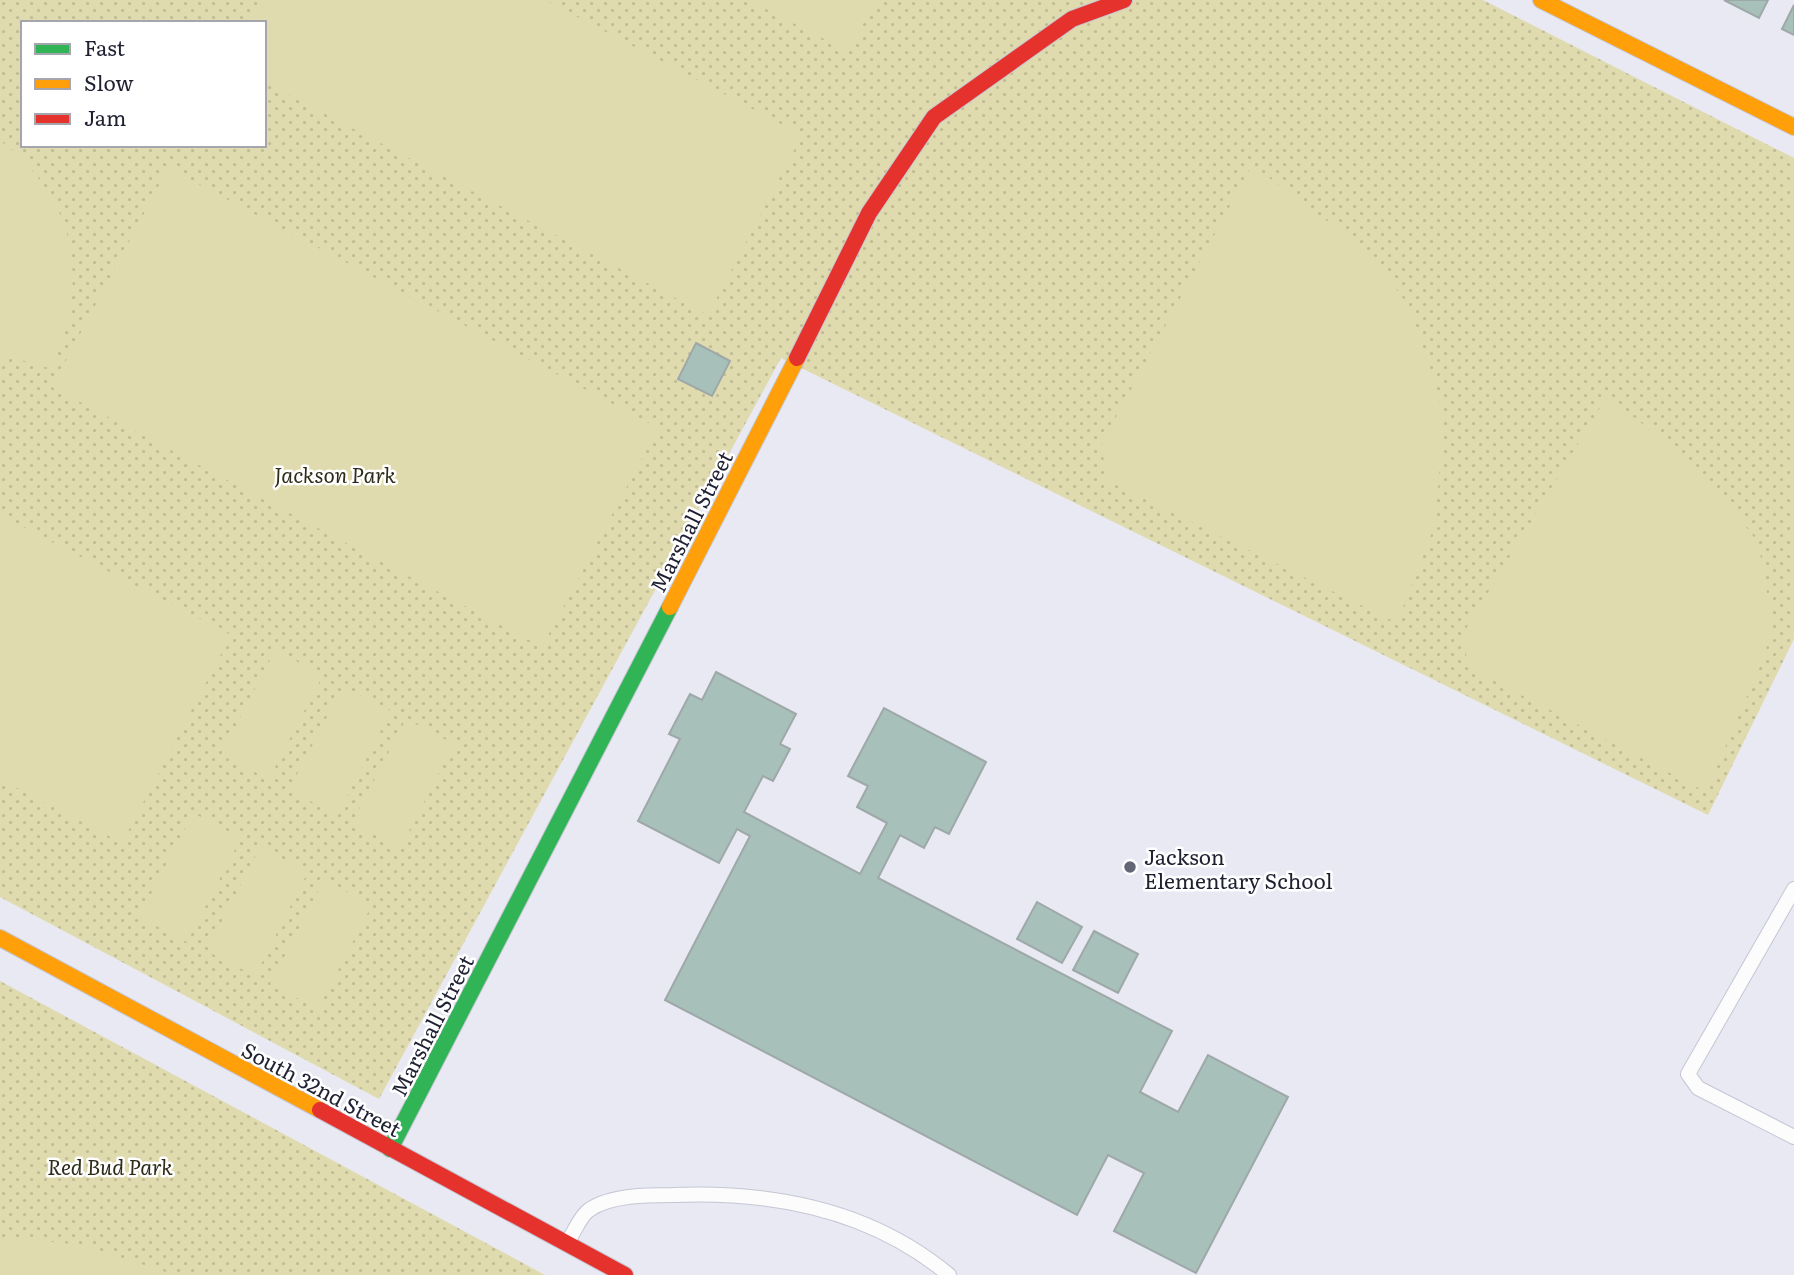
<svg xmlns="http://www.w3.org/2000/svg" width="1794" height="1275" font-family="Literata,serif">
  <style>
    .grass { fill: url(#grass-dots); fill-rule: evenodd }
    .pitch { fill: #e0dbae }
    .building { fill: #a7c0ba; stroke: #9ea8a8; stroke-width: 2 }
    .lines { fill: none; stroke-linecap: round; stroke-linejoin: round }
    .lane-casing { stroke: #c5c6d3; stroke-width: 16 }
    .fast-casing { stroke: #c5c6d3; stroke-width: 18 }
    .slow-casing { stroke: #c5c6d3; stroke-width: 18 }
    .jam-casing { stroke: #c5c6d3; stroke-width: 18 }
    .lane { stroke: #fcfcfd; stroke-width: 14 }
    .fast { stroke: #30b455; stroke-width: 16 }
    .slow { stroke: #ff9f0a; stroke-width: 16 }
    .jam { stroke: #e5322d; stroke-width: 16 }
    .poi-dot { fill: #656675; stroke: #fff; stroke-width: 2.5 }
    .labels { text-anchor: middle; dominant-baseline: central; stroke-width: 5; stroke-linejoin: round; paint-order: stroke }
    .park-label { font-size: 21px; font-style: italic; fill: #2e2c18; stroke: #fff }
    .street-label { font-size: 21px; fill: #1f2031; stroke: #fff }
    .poi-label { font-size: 21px; fill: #1f2031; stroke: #fff; text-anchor: start }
  </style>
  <defs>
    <pattern id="grass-dots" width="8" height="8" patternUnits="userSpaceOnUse" patternTransform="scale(1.75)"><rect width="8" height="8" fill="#e0dbae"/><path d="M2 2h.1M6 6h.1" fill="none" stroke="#c0bc96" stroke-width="1.8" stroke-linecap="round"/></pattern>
  </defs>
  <rect width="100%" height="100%" fill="#e8e9f3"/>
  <path class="grass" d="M0,0H1483L1794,158V639L1708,815L781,358L379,1099L0,897ZM23,23H264V145H23Z
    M0,981L545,1275H0Z"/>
  <path class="pitch" d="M262,0H545L802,135L708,315L264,82V23H250Z
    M749,0H875L849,52Z
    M0,140C57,187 81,236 70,312C67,331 58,350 52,369L0,354Z
    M1252,165L1370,253L1410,308L1444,416L1435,524L1397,623L1108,481L1101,445Z
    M168,168L658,428L542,647L52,387Z
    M1607,396L1697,467L1758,542L1773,626L1763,659L1706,792L1470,668L1461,637Z
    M0,515L231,635L122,843L0,779Z
    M275,650L323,675L269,779L221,755Z
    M343,686L391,711L337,815L289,790Z
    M406,719L454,744L400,848L352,823Z
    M193,813L241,838L187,942L139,917Z
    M260,847L308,872L255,976L207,951Z
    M324,880L372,905L318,1009L270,984Z
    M0,1237L83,1245L175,1275H0Z"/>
  <path class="building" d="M1724,0H1768L1759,18Z
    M1794,5V35L1782,29Z
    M696,343L730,361L712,396L678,379Z
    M716,672L796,714L780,744L790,749L773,781L763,776L744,812L860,874L887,823L857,807L868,786L848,776L884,708L986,762L949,834L935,827L924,848L900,835L878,878L1172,1031L1140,1092L1178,1112L1208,1055L1288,1097L1196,1273L1114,1231L1144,1173L1108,1155L1077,1215L665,1000L750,836L737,829L719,863L638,821L680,739L669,734L690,694L702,700Z
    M1037,902L1082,927L1062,963L1017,939Z
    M1094,931L1138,954L1118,993L1073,970Z"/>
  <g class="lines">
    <defs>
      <path id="lane" d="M1794,889L1688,1074L1698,1088L1794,1137
        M568,1241C574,1233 580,1216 589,1210C610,1195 648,1195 673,1195C772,1191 870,1209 949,1275"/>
      <path id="fast" d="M390,1149L670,607"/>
      <path id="slow" d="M1541,0L1794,127
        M670,607L797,358
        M0,938L320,1110"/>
      <path id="jam" d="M797,358L869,213L934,117L1072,19L1124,0
        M320,1110L625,1275"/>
    </defs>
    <use href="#lane" class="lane-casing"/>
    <use href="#fast" class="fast-casing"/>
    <use href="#slow" class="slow-casing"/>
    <use href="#jam" class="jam-casing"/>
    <use href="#lane" class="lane"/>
    <use href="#fast" class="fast"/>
    <use href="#slow" class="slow"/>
    <use href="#jam" class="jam"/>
  </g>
  <circle class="poi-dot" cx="1130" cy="867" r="7"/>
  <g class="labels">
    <g class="park-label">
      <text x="335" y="473">Jackson Park</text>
      <text x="110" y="1165">Red Bud Park</text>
    </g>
    <g class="street-label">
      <text transform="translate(690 521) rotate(-63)">Marshall Street</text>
      <text transform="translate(431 1025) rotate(-63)">Marshall Street</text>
      <text transform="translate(322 1088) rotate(28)">South 32nd Street</text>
    </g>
    <g class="poi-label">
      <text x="1144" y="855">Jackson<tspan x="1144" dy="24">Elementary School</tspan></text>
    </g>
  </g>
  <rect x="21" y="21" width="245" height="126" fill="#ffffff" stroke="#a5a6ad" stroke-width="2"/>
  <rect x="35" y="44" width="35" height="10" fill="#30b455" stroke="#a5a6ad" stroke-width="2"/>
  <text x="84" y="56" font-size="21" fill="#1f2031">Fast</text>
  <rect x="35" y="79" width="35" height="10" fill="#ff9f0a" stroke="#a5a6ad" stroke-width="2"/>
  <text x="84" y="91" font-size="21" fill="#1f2031">Slow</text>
  <rect x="35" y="114" width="35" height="10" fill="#e5322d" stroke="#a5a6ad" stroke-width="2"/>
  <text x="84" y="126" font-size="21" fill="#1f2031">Jam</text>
</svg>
